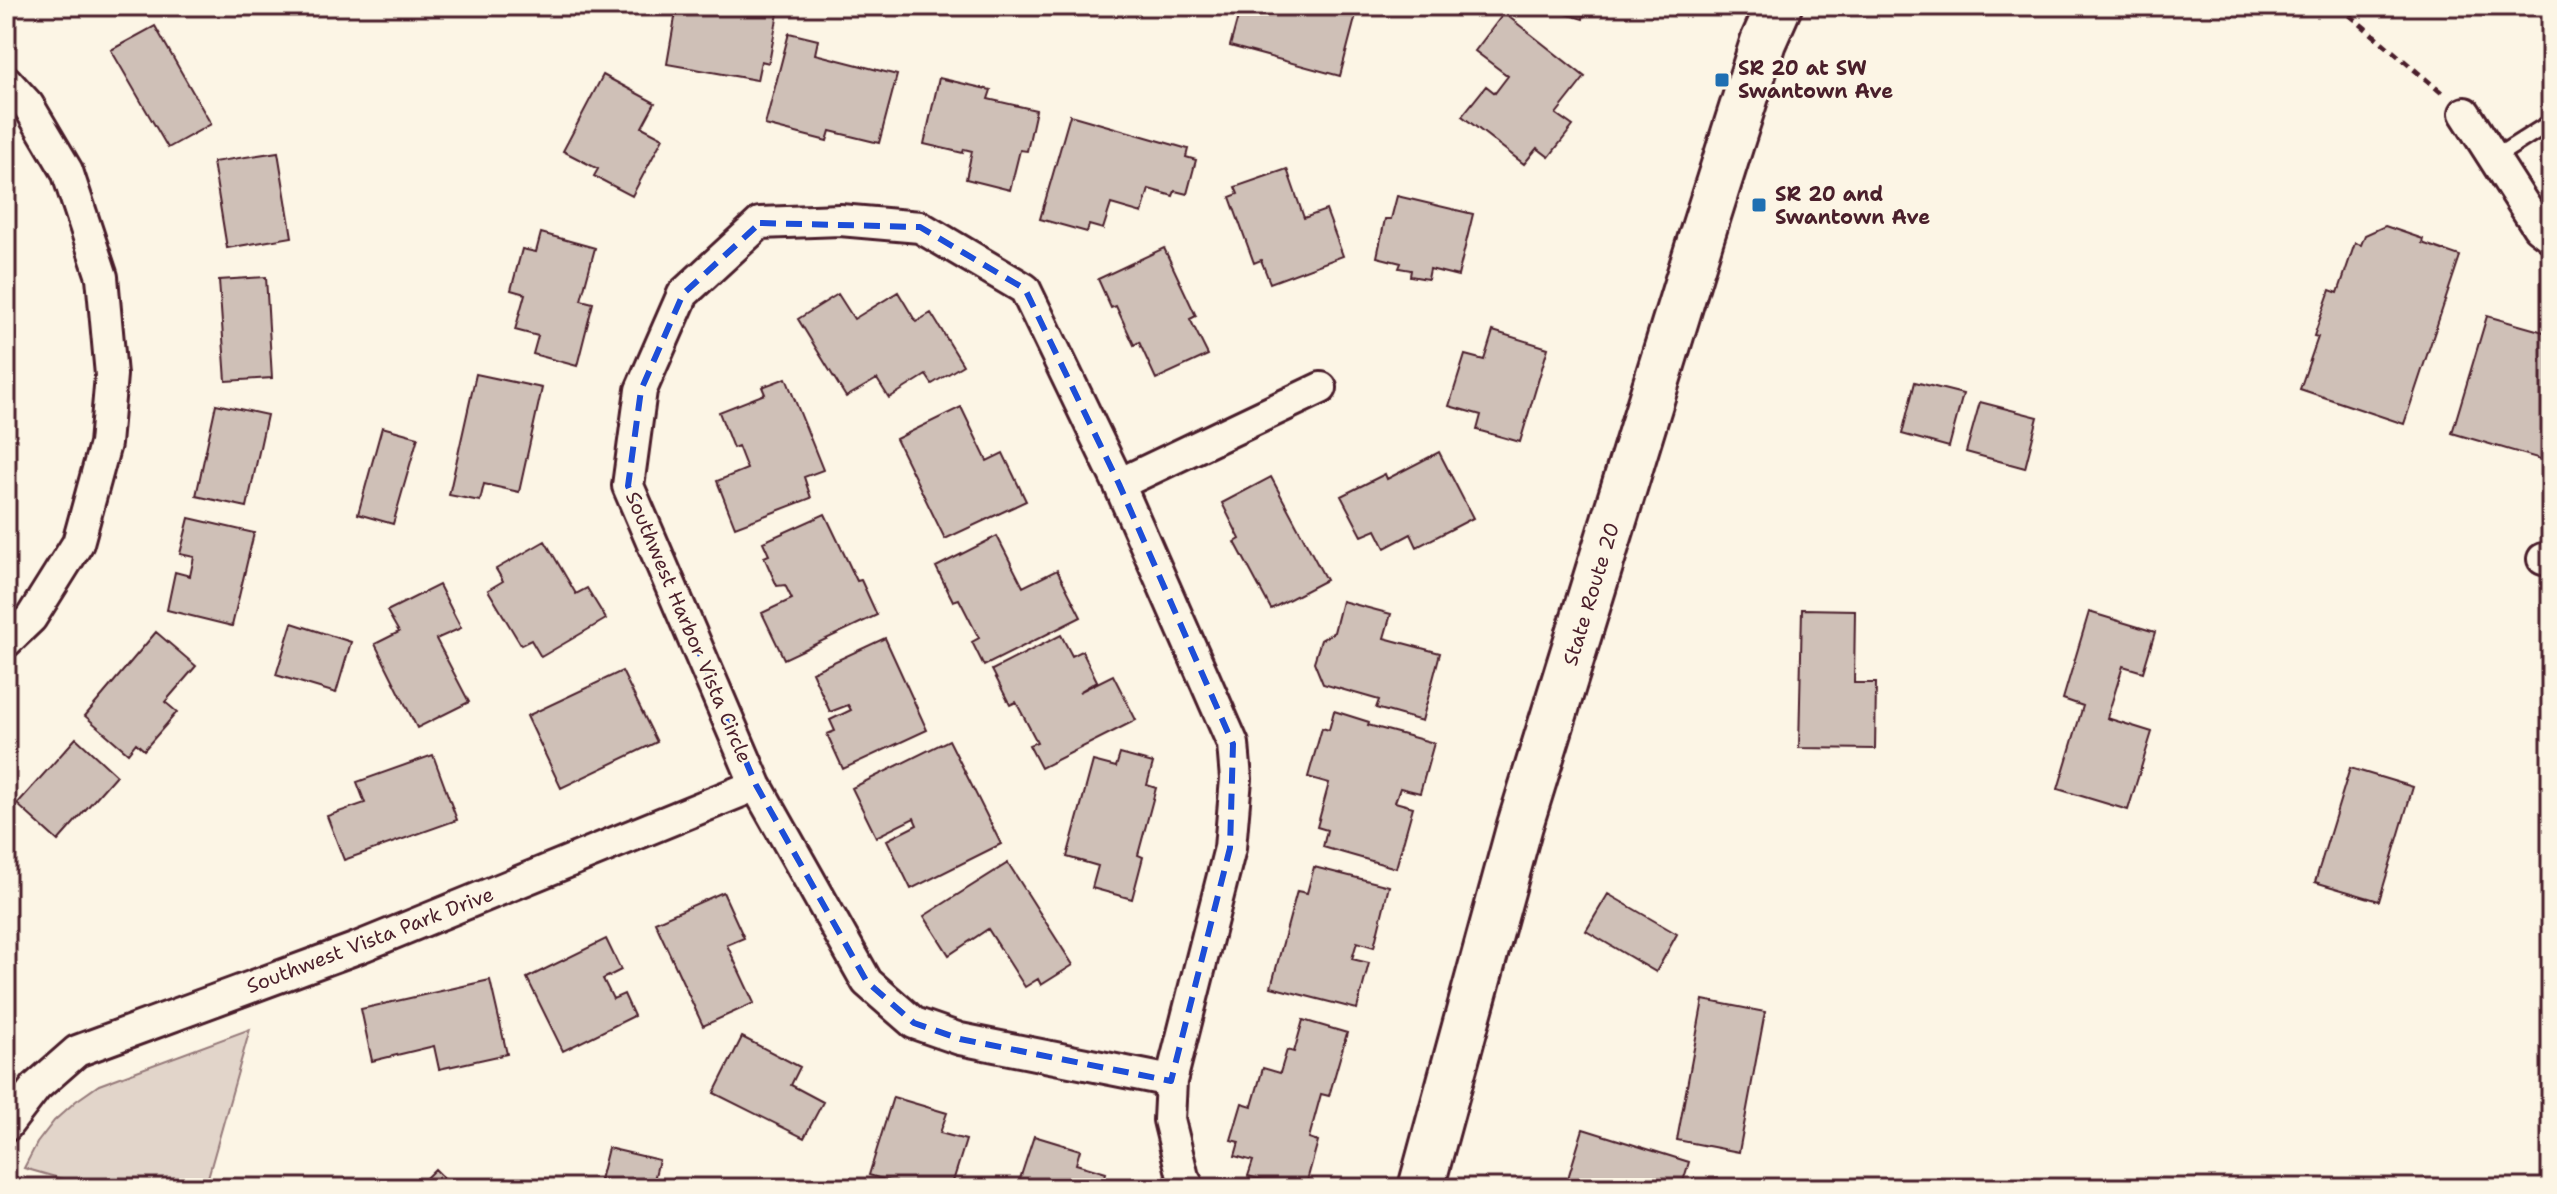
<svg xmlns="http://www.w3.org/2000/svg" width="2557" height="1194" font-family="'Shantell Sans',sans-serif">
  <style>
    .green { fill: #e2d5ca; stroke: #967a7a; stroke-width: 2 }
    .building { fill: #cfc0b7; stroke: #4a1f2b; stroke-width: 2 }
    .lines { fill: none; stroke-linecap: round; stroke-linejoin: round }
    .service-casing { stroke: #4a1f2b; stroke-width: 20 }
    .minor-casing { stroke: #4a1f2b; stroke-width: 36 }
    .primary-casing { stroke: #4a1f2b; stroke-width: 50 }
    .path { stroke: #4a1f2b; stroke-width: 5; stroke-dasharray: 8 6; stroke-linecap: butt }
    .service { stroke: #fcf5e5; stroke-width: 14 }
    .minor { stroke: #fcf5e5; stroke-width: 30 }
    .primary { stroke: #fcf5e5; stroke-width: 44 }
    .marked { fill: none; stroke: #1d4ed8; stroke-width: 6; stroke-dasharray: 16 10; stroke-linejoin: round }
    .poi-dot { fill: #1f6fb2; stroke: #fcf5e5; stroke-width: 3 }
    .labels { text-anchor: middle; dominant-baseline: central; stroke-width: 6; stroke-linejoin: round; paint-order: stroke }
    .poi-label { font-size: 20px; font-weight: bold; fill: #4a1f2b; stroke: #fcf5e5; text-anchor: start }
    .street-label { font-size: 20px; fill: #4a1f2b; stroke: #fcf5e5 }
  </style>
  <rect width="100%" height="100%" fill="#fcf5e5"/>
  <filter id="ink" filterUnits="userSpaceOnUse"><feTurbulence type="fractalNoise" baseFrequency=".0125" numOctaves="2"/><feDisplacementMap in="SourceGraphic" scale="16" xChannelSelector="R" yChannelSelector="G"/><feConvolveMatrix kernelMatrix="1 2 1 2 8 2 1 2 1" color-interpolation-filters="sRGB"/></filter>
  <g filter="url(#ink)">
    <path class="green" d="M250,1029L205,1188H94L24,1168L37,1143L54,1121L76,1101L99,1085Z"/>
    <path class="building" d="M677,6H740L778,13L769,63L761,61L757,80L667,64Z
      M1241,6L1358,7L1340,76L1230,46Z
      M1539,6H1586L1583,19Z
      M1504,13L1585,77L1556,114L1573,126L1549,157L1537,148L1524,164L1462,116L1486,86L1495,93L1508,76L1475,51Z
      M155,26L211,124L168,148L111,50Z
      M789,33L818,40L815,54L897,75L879,143L830,131L827,141L765,125Z
      M603,75L655,103L642,127L663,138L632,196L594,176L598,169L563,151Z
      M939,78L991,90L988,99L1036,110L1027,151L1020,150L1010,190L966,179L972,151L964,149L963,153L924,144Z
      M1070,115L1188,149L1186,157L1196,160L1187,194L1175,191L1173,196L1149,189L1142,213L1111,204L1103,229L1089,225L1087,232L1040,219Z
      M278,152L292,237L227,248L213,162Z
      M1287,169L1304,218L1326,210L1343,256L1270,283L1261,260L1254,263L1230,197L1238,194L1235,187Z
      M1397,196L1473,214L1458,276L1430,269L1428,279L1410,276L1411,270L1399,268L1401,263L1377,257L1385,219H1391Z
      M2385,226L2423,239L2422,243L2460,256L2404,424L2300,389L2318,337L2314,336L2330,290L2338,293L2355,243L2361,245L2365,235Z
      M541,233L595,248L581,300L593,303L577,366L533,354L538,336L515,330L525,294L511,290L522,249L536,252Z
      M1164,248L1196,316L1190,319L1208,355L1156,379L1139,342L1134,345L1116,306L1111,308L1098,279Z
      M266,277L272,378L226,381L219,280Z
      M898,292L916,322L931,313L963,365L932,384L926,375L889,398L877,379L846,397L798,319L838,294L854,319Z
      M2487,316L2551,334V462L2452,433Z
      M1493,331L1548,348L1520,442L1477,430L1481,415L1449,406L1465,355L1484,360Z
      M476,374L542,388L519,492L484,484L480,501L449,495Z
      M786,378L823,470L804,477L811,498L735,527L717,481L747,469L738,446L733,448L719,412L765,394L762,387Z
      M1915,382L1963,394L1949,447L1902,434Z
      M1980,402L2038,417L2025,468L1966,452Z
      M216,404L267,415L247,507L196,496Z
      M961,407L987,461L1003,453L1026,501L945,539L896,439Z
      M382,427L418,437L393,524L358,514Z
      M1439,452L1473,518L1417,547L1411,534L1385,548L1376,530L1362,536L1341,496L1385,474L1387,479Z
      M1271,477L1326,580L1271,609L1235,542L1240,539L1222,503Z
      M825,514L857,581L861,580L877,615L784,659L762,613L792,599L785,585L777,586L764,557L769,555L763,542Z
      M189,518L254,533L232,626L167,610L175,572L190,576L194,557L180,554Z
      M997,536L1023,587L1057,570L1081,617L984,666L972,642L979,638L959,599L953,601L936,567Z
      M545,541L576,594L587,588L606,619L541,657L531,640L521,645L488,590L503,581L496,569Z
      M439,585L461,628L436,639L469,702L417,728L375,644L399,632L387,611Z
      M1342,601L1391,614L1384,638L1440,653L1422,721L1376,708L1379,700L1323,684L1314,662L1321,640L1334,632Z
      M1802,609L1855,610L1854,683H1876L1875,749L1799,748Z
      M2089,612L2155,632L2143,672L2123,666L2107,718L2152,732L2128,810L2058,789L2083,706L2063,699Z
      M292,623L351,642L336,693L276,675Z
      M156,632L196,666L165,702L177,712L144,750L136,743L128,753L85,716Z
      M1061,635L1072,656L1082,651L1097,681L1079,692L1113,675L1136,720L1041,768L1029,745L1037,742L1016,702L1010,705L992,670Z
      M885,638L927,730L843,769L827,734L835,731L830,720L851,710L848,705L830,712L812,672Z
      M622,671L657,742L561,788L527,716Z
      M1334,711L1369,722L1368,725L1434,743L1420,793L1400,788L1395,802L1413,807L1396,868L1323,847L1327,830L1317,827L1329,783L1308,777L1322,728L1329,730Z
      M76,738L116,775L58,841L17,804Z
      M949,740L1001,844L911,889L887,840L917,825L914,818L876,837L852,788Z
      M1120,754L1153,763L1147,785L1156,788L1138,855L1143,857L1132,899L1092,888L1098,866L1067,857L1093,761L1116,767Z
      M433,755L457,820L344,860L327,816L365,803L357,782Z
      M2350,768L2413,787L2379,901L2315,882Z
      M1008,863L1073,965L1041,985L1038,979L1025,987L988,929L949,955L924,916Z
      M1314,867L1389,886L1374,947L1357,942L1352,959L1369,963L1357,1009L1271,987L1297,891L1307,893Z
      M723,892L744,938L727,945L754,1003L703,1026L655,922Z
      M1608,894L1677,934L1656,972L1586,931Z
      M606,939L621,970L603,979L613,999L624,994L634,1016L563,1051L527,978Z
      M490,980L507,1054L439,1069L434,1046L372,1061L361,1009Z
      M1703,1000L1765,1012L1739,1152L1677,1140Z
      M1303,1020L1347,1033L1329,1096L1321,1094L1309,1138L1318,1141L1305,1188H1292L1248,1176L1253,1161L1235,1156L1239,1142L1231,1140L1242,1103L1252,1106L1263,1068L1280,1073L1287,1050L1294,1052Z
      M742,1037L800,1067L791,1085L823,1102L804,1138L714,1093Z
      M893,1097L947,1113L940,1133L966,1140L951,1188H911L869,1175Z
      M1583,1129L1689,1162L1681,1188H1565Z
      M1034,1136L1080,1150L1076,1164L1106,1173L1102,1188H1017Z
      M608,1148L659,1160L652,1188H598Z
      M435,1169L454,1188H416Z"/>
    <g class="lines">
      <defs>
        <path id="service" d="M2494,158L2551,122"/>
        <path id="minor" d="M6,81L28,105L67,171L102,277L111,375L105,444L78,543L31,618L6,642
          M2465,113L2538,227L2551,237
          M1119,484L1321,388
          M2543,559L2551,561
          M1171,1081L960,1039L914,1023L867,982L756,785L628,486L641,390L683,294L760,223L840,220L920,227L1025,289L1119,484L1233,744L1236,779L1230,848L1171,1081L1169,1120L1183,1177L1189,1188
          M6,1126L36,1087L77,1051L357,948L756,785"/>
        <path id="primary" d="M1421,1188L1520,825L1700,241L1763,42L1779,6"/>
      </defs>
      <use href="#service" class="service-casing"/>
      <use href="#minor" class="minor-casing"/>
      <use href="#primary" class="primary-casing"/>
      <path class="path" d="M2339,6L2442,93"/>
      <use href="#service" class="service"/>
      <use href="#minor" class="minor"/>
      <use href="#primary" class="primary"/>
    </g>
  </g>
  <path class="marked" d="M760,223L920,227L1025,289L1119,484L1233,744L1230,848L1171,1081L960,1039L914,1023L867,982L756,785L628,486L641,390L683,294Z"/>
  <g class="poi-dot">
    <rect x="1714" y="72" width="16" height="16" rx="4"/>
    <rect x="1751" y="197" width="16" height="16" rx="4"/>
  </g>
  <g class="labels">
    <g class="poi-label">
      <text x="1738" y="68">SR 20 at SW<tspan x="1738" dy="23">Swantown Ave</tspan></text>
      <text x="1775" y="194">SR 20 and<tspan x="1775" dy="23">Swantown Ave</tspan></text>
    </g>
    <g class="street-label">
      <text transform="translate(1591 594) rotate(-73)">State Route 20</text>
      <text transform="translate(689 627) rotate(67)">Southwest Harbor Vista Circle</text>
      <text transform="translate(370 940) rotate(-21)">Southwest Vista Park Drive</text>
    </g>
  </g>
  <rect width="2557" height="1194" fill="none" stroke="#fcf5e5" stroke-width="32"/>
  <rect x="16" y="16" width="2525" height="1162" fill="none" stroke="#4a1f2b" stroke-width="3" filter="url(#ink)"/>
</svg>
